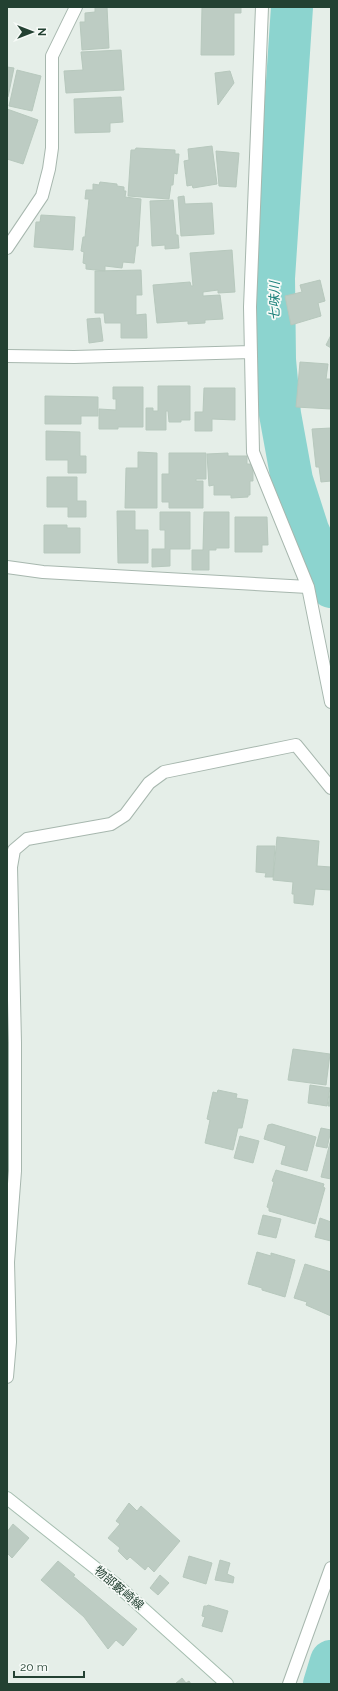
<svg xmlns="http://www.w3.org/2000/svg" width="338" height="1691" font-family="Raleway,'Noto Sans JP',sans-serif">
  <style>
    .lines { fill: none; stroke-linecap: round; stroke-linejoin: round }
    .river { stroke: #8cd4cf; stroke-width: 42 }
    .building { fill: #bdccc3; stroke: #b7c8bd }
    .minor-casing { stroke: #a7b7ae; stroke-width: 14 }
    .secondary-casing { stroke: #a6beb0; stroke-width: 14 }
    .minor { stroke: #fff; stroke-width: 12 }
    .secondary { stroke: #fff; stroke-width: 12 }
    .labels { text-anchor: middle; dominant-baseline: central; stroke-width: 3.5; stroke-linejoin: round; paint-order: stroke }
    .street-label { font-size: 12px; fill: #234132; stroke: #f6faf7 }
    .water-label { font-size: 13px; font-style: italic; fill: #1a807a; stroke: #f6faf7 }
  </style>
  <rect width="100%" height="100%" fill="#e5eee8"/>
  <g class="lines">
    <path class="river" d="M292,7L274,278L275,360L280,414L292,480L308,530L326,570L331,587
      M324,1684L331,1661"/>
  </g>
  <path class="building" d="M95,7H107L109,48L82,50L80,22H85V13L95,12Z
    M202,7H241V13H234V55H201Z
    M121,50L124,90L66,93L64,71L83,70L81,52Z
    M7,67L14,68L8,97H7Z
    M17,70L41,76L32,111L9,106Z
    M230,71L234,83L218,105L215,73Z
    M121,97L123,122L110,123V132L75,133L74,99Z
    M7,109L38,120L23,164L7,159Z
    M212,146L217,184L193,188L192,185L187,186L184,161L189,160L188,149Z
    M136,148L175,150V154H179L177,174L174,173L173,185H171L169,199L128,196L131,150H135Z
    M216,151L239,153L236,187L219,186Z
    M100,182L117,184V186L124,187V191H126L125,197L141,199L138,246H136L134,263L123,262L122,268L105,266V271L86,269V264L83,263L84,252L81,251L83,237H85L89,199H85L86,190H93V184L99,185Z
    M184,196L185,204L212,203L214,234L181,236L178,197Z
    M173,200L176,235H178L179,248L165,249V245L152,246L150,201Z
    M41,215L75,217L73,250L34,247L36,222H40Z
    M232,250L235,292L218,293V290L203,292V296L220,295L223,319L205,320V323L188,324V321L157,323L153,285L190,282L191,286H193L190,253Z
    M141,270L142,295H136V315L146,314L147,338H121V323H105L104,313H95V271Z
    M320,280L325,301L318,303L321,316L291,325L285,296L302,292L300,285Z
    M100,318L103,341L89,343L87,319Z
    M331,335V348L326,345Z
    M300,362L328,364L326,379H331V409L296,407Z
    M158,386H190V420H181V422H169L168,411H166V430H146V408H153V411H158Z
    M113,387H143V427H118V429H99V409L116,410V399H113Z
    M204,388H235V420L212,419V431H195V412H203Z
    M45,396L98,397V416H81V424H45Z
    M331,428V481L321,482L319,467H316L312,429Z
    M46,431L80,432V456H86V473H68V460H46Z
    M138,452L157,453V508H125L126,468H138Z
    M169,453H206V479H196V481H203V508H169V502H162V474H169Z
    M228,453V456H247V464H253V481H250V495H248V497L231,498V495H214V485L209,486L207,454Z
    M47,477H77V501H86V517H68V507H47Z
    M117,511H135V530H148V563H118Z
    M160,512H190V549H170V566L152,567V549H165V530H160Z
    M204,512H229V548H216V550H209V570H192V550H203Z
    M235,517H267L268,545H262V552H235Z
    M44,525H67V528H80V553H44Z
    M277,837L319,841L317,866L331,867V890L315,889L313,905L294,903V894H292L293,882L273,880Z
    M257,846H275L273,877H265L266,873L256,872Z
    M293,1049L330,1054L326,1085L288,1080Z
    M310,1085L330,1088L327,1106L308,1103Z
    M331,1088V1106H328Z
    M218,1090L237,1094L236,1098L248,1100L242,1128H238L233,1150L205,1143L210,1120L207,1119L213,1092L217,1093Z
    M272,1124L316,1137L307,1171L281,1164L286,1146L264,1139L268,1125Z
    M321,1128L331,1130L327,1148L316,1146Z
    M240,1136L259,1141L253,1163L234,1158Z
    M331,1139V1179L321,1177Z
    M276,1170L324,1184L323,1187L325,1188L315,1224L269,1211V1208L267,1207L274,1182L272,1181Z
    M263,1215L281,1219L276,1238L258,1234Z
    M320,1218L331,1222V1241L315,1237Z
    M257,1252L271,1256V1253L295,1260L285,1297L262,1290V1288L248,1284Z
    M305,1264L331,1272V1316L306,1305L307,1302L294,1298Z
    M129,1503L137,1511L141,1506L180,1541L154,1572L148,1566L145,1570L130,1557L127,1560L118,1551L120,1548L108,1538L120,1524L116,1521Z
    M13,1524L29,1538L12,1558L7,1553V1532Z
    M189,1556L212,1563L206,1584L183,1577Z
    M220,1560L230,1563L227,1574L234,1577L233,1583L215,1580Z
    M58,1561L75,1575L73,1576L137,1629L123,1646L116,1640L108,1649L84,1617L41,1580Z
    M160,1575L169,1583L158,1595L150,1588Z
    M208,1605L228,1611L222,1632L202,1626L205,1617L202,1616L204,1606H207Z
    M182,1678L186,1683L189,1681L191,1684H175Z"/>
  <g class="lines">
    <defs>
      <path id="minor" d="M262,7L250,307L253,452L308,587L331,702
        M7,248L42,196L49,169L52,148V56L76,7
        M7,356L74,357L251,352
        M7,567L43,572L308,587
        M7,1377L10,1342L8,1262L15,1171V1043L11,867L14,850L27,839L111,824L125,815L149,783L164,772L296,745L331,788
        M289,1684L331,1568"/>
      <path id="secondary" d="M7,1498L118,1586L227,1684"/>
    </defs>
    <use href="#minor" class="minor-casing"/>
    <use href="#secondary" class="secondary-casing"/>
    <use href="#minor" class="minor"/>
    <use href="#secondary" class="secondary"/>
  </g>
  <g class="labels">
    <g class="street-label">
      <text transform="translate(119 1588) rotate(40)">物部藪崎線</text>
    </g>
    <g class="water-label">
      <text transform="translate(274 301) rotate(-90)">七味川</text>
    </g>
  </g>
  <rect width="338" height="1691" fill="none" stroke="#234132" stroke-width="16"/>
  <g transform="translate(32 32) rotate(90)" stroke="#f6faf7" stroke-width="3" paint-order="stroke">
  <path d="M0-3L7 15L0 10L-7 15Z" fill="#234132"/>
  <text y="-6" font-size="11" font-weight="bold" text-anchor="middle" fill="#234132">N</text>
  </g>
  <path d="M14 1671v6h70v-6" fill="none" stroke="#234132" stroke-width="2"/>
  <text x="20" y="1671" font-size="12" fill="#234132" stroke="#f6faf7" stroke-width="3" paint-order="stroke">20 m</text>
</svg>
